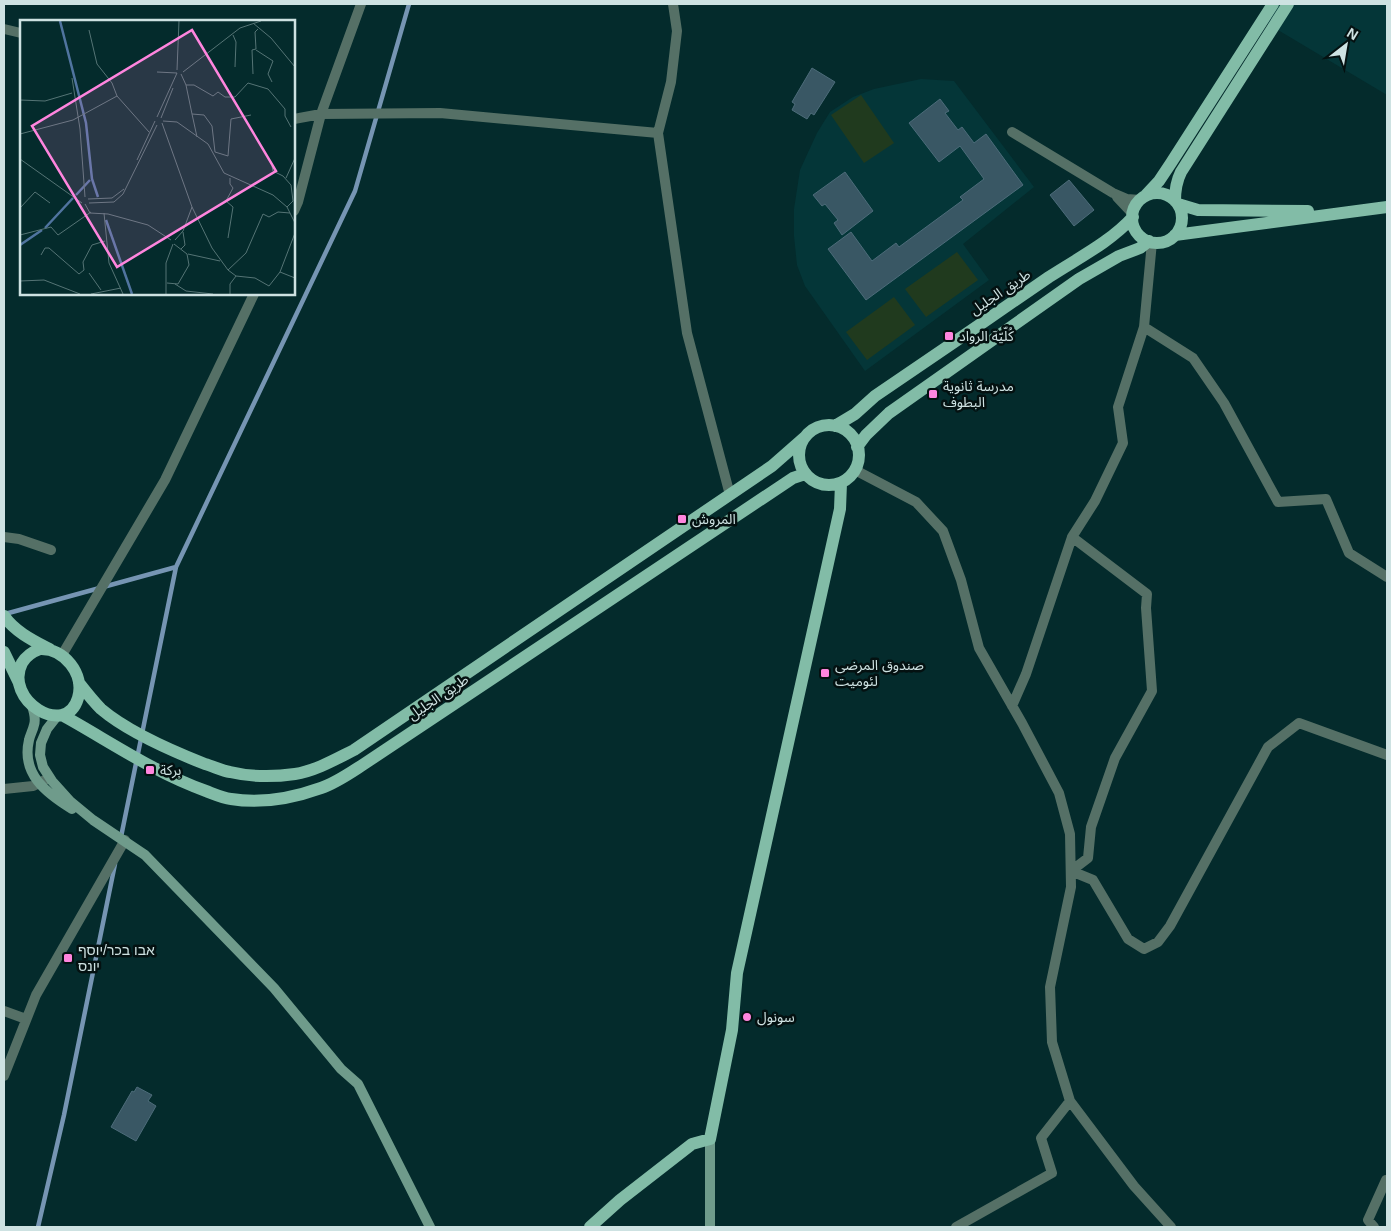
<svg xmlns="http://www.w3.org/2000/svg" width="1391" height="1231" font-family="Helvetica,'Noto Sans Arabic',Heebo,sans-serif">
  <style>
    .built { fill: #043638 }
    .green { fill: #203a1e }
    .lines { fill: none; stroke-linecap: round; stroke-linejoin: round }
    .stream { stroke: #7695b3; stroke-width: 4.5 }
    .building { fill: #395764; stroke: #4d6c7a }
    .street { stroke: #557066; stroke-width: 10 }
    .secondary { stroke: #6f9b8b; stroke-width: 10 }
    .primary { stroke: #82bca7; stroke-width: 12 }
    .poi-dot { fill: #ff85de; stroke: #041111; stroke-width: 2 }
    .labels { text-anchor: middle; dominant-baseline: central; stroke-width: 5; stroke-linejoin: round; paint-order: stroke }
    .street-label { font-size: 14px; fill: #cee2e2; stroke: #041111 }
    .poi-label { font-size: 14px; fill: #cee2e2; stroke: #041111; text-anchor: start }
    .inset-river { fill: none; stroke: #50749f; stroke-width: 2.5 }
    .inset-road { fill: none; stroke: #557475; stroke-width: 1 }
    .view { fill: #ff85de; fill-opacity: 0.15; stroke: #ff85de; stroke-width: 2.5 }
    .inset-edge { fill: none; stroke: #cee2e2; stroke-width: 2.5 }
  </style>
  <rect width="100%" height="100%" fill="#042b2c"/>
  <path class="built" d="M1268,4H1387V95L1258,18Z
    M921,79L954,81L1034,187L963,244L989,280L865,371L805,286L797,265L794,236V209L800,170L817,133L830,112L853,97L874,89Z"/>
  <path class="green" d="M861,95L894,143L864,163L831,115Z
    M957,252L978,280L926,317L905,289Z
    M894,297L915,325L867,360L846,332Z"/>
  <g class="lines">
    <path class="stream" d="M5,614L176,567
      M121,837L176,567L355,191L409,4
      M38,1227L64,1115L115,864"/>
  </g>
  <path class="building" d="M812,68L835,82L814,115L811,113L807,119L792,110L795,104L792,102Z
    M940,99L949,111L945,113L958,130L962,127L974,143L986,134L1023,185L866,300L828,249L851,232L872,261L896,243L899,247L963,200L960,197L984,179L960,146L939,162L909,123Z
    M845,172L873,211L842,235L834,223L838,220L825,204L822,206L813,195Z
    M1069,180L1094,210L1074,226L1050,195Z
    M137,1087L152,1095L148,1101L156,1106L136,1141L111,1127L132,1091L134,1092Z"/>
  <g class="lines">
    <path class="street" d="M4,29L21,33
      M294,119L321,114L440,113L658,133L687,333L730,495
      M1012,132L1113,193L1127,199L1140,200
      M658,133L671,82L677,31L673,4
      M1117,197L1133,214
      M294,211L298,202L321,114L361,4
      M1152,242L1144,327L1193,358L1224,403L1278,502L1326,499L1349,553L1387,577
      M1144,327L1118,407L1123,443L1095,501L1072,537L1147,594L1146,608L1152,691L1115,758L1091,827L1088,858L1071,871L1093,880L1128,939L1144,949L1158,942L1170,926L1268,747L1299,723L1387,755
      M855,470L916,502L943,531L961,580L979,648L1022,723L1059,793L1070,834L1071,887L1050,987L1052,1042L1070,1101L1134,1186L1171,1227
      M4,537L19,539L51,550
      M62,655L165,480L254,294
      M1012,706L1026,674L1072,537
      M4,789L33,786L49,778
      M4,1011L26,1019
      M4,1076L36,995L125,840
      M956,1227L1052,1173L1041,1138L1070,1101
      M1374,1227L1368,1220L1386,1180"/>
    <path class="secondary" d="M32,706C34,712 36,719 34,725C33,730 30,735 29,740C21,774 46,793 72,809
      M58,715L47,729L41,743L40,755L43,767L52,781L70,801L93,820L145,855L274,988L341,1069L358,1084L430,1227
      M710,1227V1139"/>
    <path class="primary" d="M1132 218a25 25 0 1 1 50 0a25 25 0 1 1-50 0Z
      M1145,196L1159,181L1171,163L1273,4
      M1175,201C1175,190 1176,182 1181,172L1288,4
      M1178,204L1198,210L1308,211
      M1175,235L1387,207
      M799 455a30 30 0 1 1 60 0a30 30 0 1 1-60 0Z
      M835,426L855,414L875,396C934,356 991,317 1049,277C1078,258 1109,243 1133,217
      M857,447L866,435L889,413L1079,279L1119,256L1140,248L1149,241
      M4,616C15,632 34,641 51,650
      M40,649C64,648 85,674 78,698C66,739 3,700 22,663C26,656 32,652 40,649Z
      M4,652L19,683
      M79,683C86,692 93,701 101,709C128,732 172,751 205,764C213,766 222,771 230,772C251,777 274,777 295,774C315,771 336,759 354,750L772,466L805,437
      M62,715C109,741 155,773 206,791C214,794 223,798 231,799C261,804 293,798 321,788C336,783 350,773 364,764L793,478L805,474
      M590,1227L620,1200L692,1144L710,1139L732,1030L737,973L840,509L841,483"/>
  </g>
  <g class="poi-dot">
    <rect x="944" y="331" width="10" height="10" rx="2.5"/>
    <rect x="928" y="389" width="10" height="10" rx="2.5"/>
    <rect x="677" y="514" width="10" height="10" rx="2.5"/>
    <rect x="820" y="668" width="10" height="10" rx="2.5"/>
    <rect x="145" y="765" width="10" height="10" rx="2.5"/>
    <rect x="63" y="953" width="10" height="10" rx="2.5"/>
    <circle cx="747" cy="1017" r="5"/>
  </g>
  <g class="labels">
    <g class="street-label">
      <text transform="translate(1000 292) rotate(-34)">طريق الجليل</text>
      <text transform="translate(438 697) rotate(-34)">طريق الجليل</text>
    </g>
    <g class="poi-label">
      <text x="959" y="336">كُلّيّة الرواد</text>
      <text x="943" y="386">مدرسة ثانوية<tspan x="943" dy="16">البطوف</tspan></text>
      <text x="692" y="519">المروش</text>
      <text x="835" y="665">صندوق المرضى<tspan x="835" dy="16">لئوميت</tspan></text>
      <text x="160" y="770">بركة</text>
      <text x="78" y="950">אבו בכר/יוסף<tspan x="78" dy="16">יונס</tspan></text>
      <text x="757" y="1017">سونول</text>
    </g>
  </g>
  <g transform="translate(20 20)">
    <rect width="275" height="275" fill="#042b2c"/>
    <path class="inset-river" d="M40,1L66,103L72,159L78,177M56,175L70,160M86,200L112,274M25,208L53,178M0,225L22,210"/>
    <path class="inset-road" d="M233,3L251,18L275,47M69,10L77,44L92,63L97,76M213,15L216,22L215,47M236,30L253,41L248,54L252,62M157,50L159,1M137,52L157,53M163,52L220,8L241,1M161,54L166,65H174L193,76L198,72L205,77H215L228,63L248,69L265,89V96L271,107M233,54L232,30L236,29L235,12L238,9M52,58L60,109L65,177M166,65L172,94L184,95L192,106L195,132L208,136L211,99L231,95M0,80L25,81L52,73M172,94L177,117M137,97L157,53M141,98L153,68M143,101L157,102L188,124L204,153L253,175L267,187L275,203M142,103L172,187L163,211L155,220M0,114L53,100L97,76L129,112M0,139L62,183M117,140L135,101M252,146L253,151L263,156L271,165L273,181L267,187M266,158L275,138M68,179L92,178L104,169M69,183L94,182L103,174L137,105M65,184L70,193L88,194L128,205L151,220M172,187L192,228L208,250L216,256L235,258L249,266L260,252L275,213M0,188L15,172L30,183M84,193L89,243L103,274M0,215L31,207L38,215L71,192M208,218L213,187L206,181L213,168L210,164V158M161,229L165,225L163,212M168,234L200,241M21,235L25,228H29L59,254L64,250L63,242L72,225L85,221M208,250L226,233L243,194L249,197L258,192L270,193M260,252L275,258M69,253L81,270M0,261L24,260L60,274M147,263L158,264L169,245L167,234L154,224M155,264L166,271L193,274M71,274L101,268M146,274V243L153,224M210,274V264L216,256"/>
    <path class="view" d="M172,10L256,151L97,247L12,106Z"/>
    <rect width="275" height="275" class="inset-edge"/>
  </g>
  <rect width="1391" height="1231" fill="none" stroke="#cee2e2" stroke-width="10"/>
  <g transform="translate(1346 45) rotate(31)" stroke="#041111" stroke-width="4" paint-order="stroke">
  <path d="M0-4L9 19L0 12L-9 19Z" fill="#cee2e2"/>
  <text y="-8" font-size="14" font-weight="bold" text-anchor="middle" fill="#cee2e2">N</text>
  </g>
</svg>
